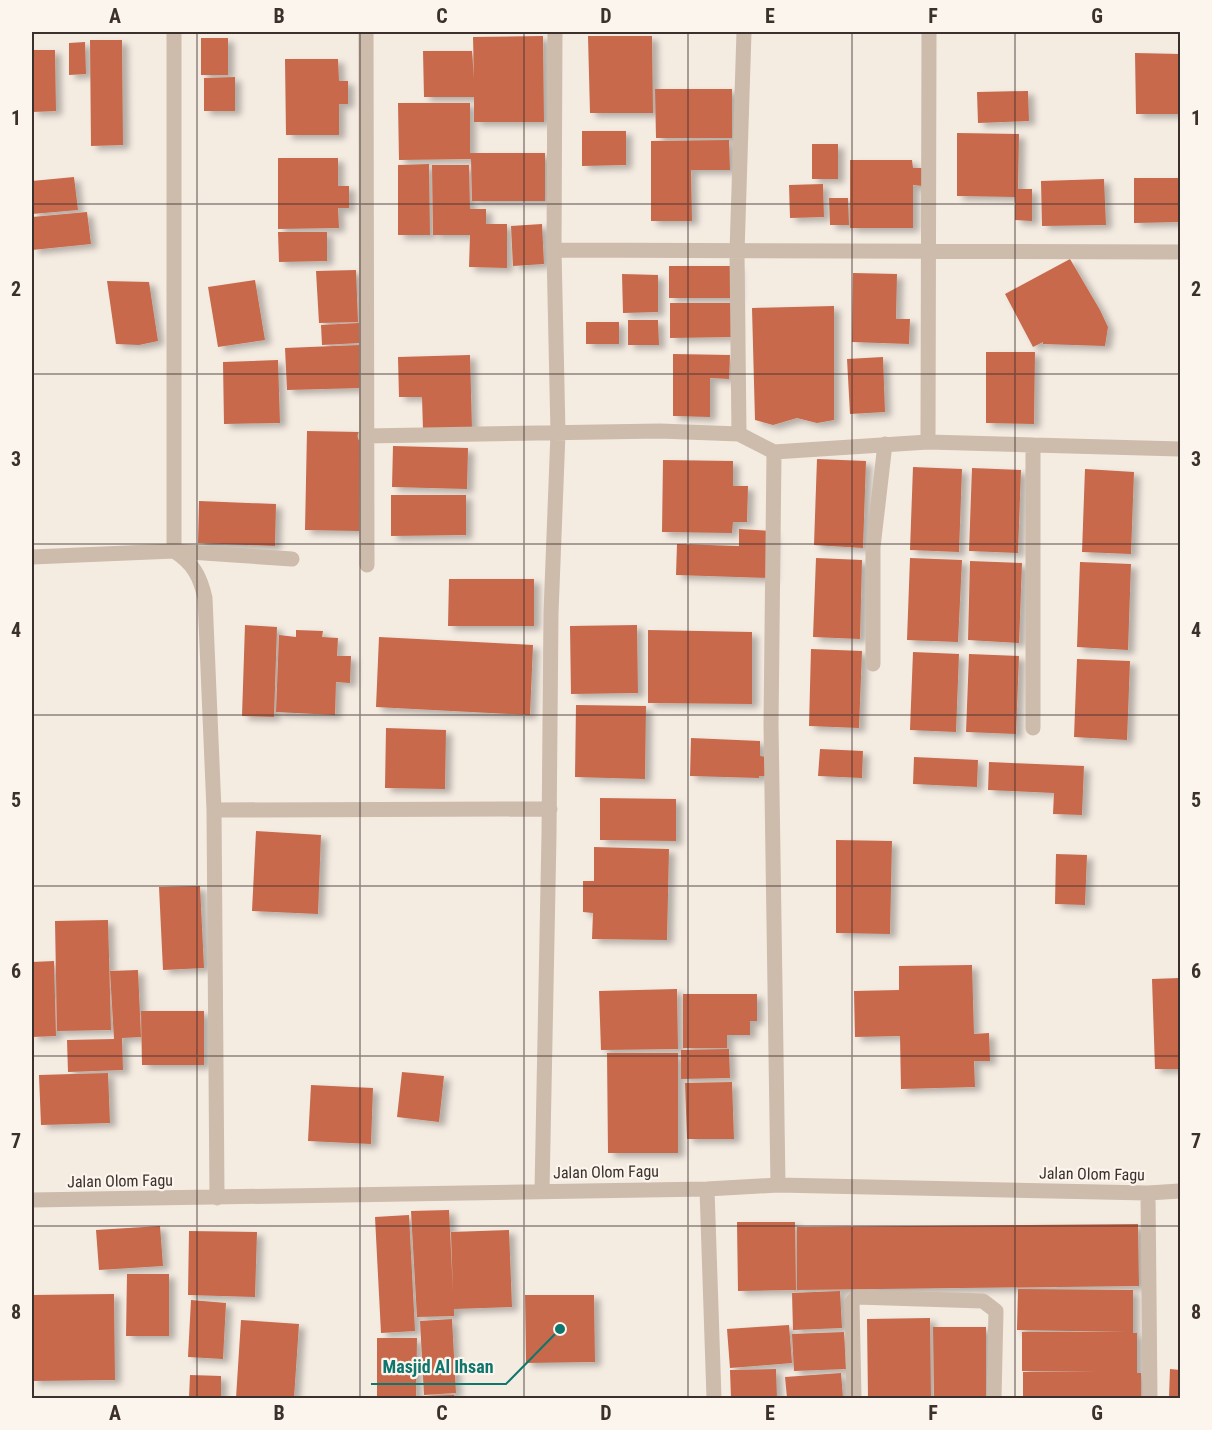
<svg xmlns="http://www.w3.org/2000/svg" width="1212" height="1430" font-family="'Roboto Condensed',sans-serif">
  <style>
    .building { fill: #c8694b; filter: url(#shadow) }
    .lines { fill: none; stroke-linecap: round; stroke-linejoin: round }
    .minor { stroke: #cdbbac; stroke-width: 15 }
    .grid { fill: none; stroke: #3b302b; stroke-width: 1.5; stroke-opacity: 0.55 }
    .labels { text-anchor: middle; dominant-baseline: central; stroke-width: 4.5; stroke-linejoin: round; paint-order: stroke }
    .street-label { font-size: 16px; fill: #3b302b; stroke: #fbf5ee }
    .leader { fill: none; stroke: #0f766e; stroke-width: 2 }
    .callout-dot { fill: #0f766e; stroke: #fbf5ee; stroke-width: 2 }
    .callout-label { font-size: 18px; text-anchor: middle; font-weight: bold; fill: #0f766e; stroke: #fbf5ee; stroke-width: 4.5; stroke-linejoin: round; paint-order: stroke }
    .neatline { fill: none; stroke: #3b302b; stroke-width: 2 }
    .grid-label { font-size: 20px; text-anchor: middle; font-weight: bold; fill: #3b302b }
  </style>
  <defs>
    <filter id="shadow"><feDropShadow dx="6" dy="4" stdDeviation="3" flood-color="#0004"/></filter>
  </defs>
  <rect width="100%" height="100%" fill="#f4ebe1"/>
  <path class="building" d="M543,36L544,122H474V97H424L423,51H472L474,79L473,37Z
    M588,36H652L653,113H590Z
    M201,38H228V75H201Z
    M90,40H122L123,145L91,146Z
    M85,42L86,74L69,75V43Z
    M32,50H55L56,111L32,112Z
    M1135,53L1180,54V114H1136Z
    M285,59H338L339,81H348V104H339V135H286Z
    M235,77V111H204V78Z
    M655,89H732V138H656Z
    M1028,91L1029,121L978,123L977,92Z
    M398,103H470V153H545V201H472L471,159L399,160Z
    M582,131H626V165L582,166Z
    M957,133L1019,134L1018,189H1032V221L1015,220V197L957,196Z
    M729,140L730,170H691L692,221H651V141Z
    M812,144H838V179H812Z
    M278,158H338V186H349V208H338L339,228L278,229Z
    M850,160H912L913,168H923V186L913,185V228H850Z
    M429,164L430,235H398V165Z
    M432,165H469L470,209H486V224H507V268L469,267L470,235H433Z
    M74,177L78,210L32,214V181Z
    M1134,178H1180V222L1134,223Z
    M1104,179L1106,225L1042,226L1041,181Z
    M823,184L824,217L790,218L789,185Z
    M829,198H848L849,225H830Z
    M87,212L91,244L32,250V217Z
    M542,224L544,264L513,266L511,226Z
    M278,232H327V261L279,262Z
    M1070,259L1100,310L1108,327L1105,346L1043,344V342L1033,347L1005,294Z
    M669,266H736V298H669Z
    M356,270L358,322L319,323L316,271Z
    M853,273L897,274L896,319H910L909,344L852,342Z
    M622,274L658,275V312L623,313Z
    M255,280L265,340L218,347L208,287Z
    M107,281L149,282L158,341L139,345L116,344Z
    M670,303H734V337L670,338Z
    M834,306V420L817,423L797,418L773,425L755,420L752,308Z
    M628,320H658L659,345H628Z
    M586,322H619V344H586Z
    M359,323L360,343L322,345L321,325Z
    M360,345L362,388L287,390L285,348Z
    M986,352H1035L1034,424L986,423Z
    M673,354L730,355L729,379L710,378V417L673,416Z
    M470,355L472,429L423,430L422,397H399L398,357Z
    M883,357L885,412L850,414L847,359Z
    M278,360L280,423L224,424L223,362Z
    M307,431L360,432L359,531L305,530Z
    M393,446L468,448L467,489L392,487Z
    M817,459L866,461L863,548L814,545Z
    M663,460L733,461V486H748L747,522H733L732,533L662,532Z
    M913,467L962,469L959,552L910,550Z
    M972,468L1021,470L1018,553L969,551Z
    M1085,469L1134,472L1131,554L1082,552Z
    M391,495H466V535L391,536Z
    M199,501L276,504L275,546L198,543Z
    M739,529L772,531L771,578L676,575L677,544L739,546Z
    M816,558L862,560L860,639L813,637Z
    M910,558L962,560L958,642L907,640Z
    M970,561L1022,563L1019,643L968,640Z
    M1080,562L1131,564L1128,650L1077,647Z
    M449,579H534V626H448Z
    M245,625L277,627L274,717L242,716Z
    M637,625L638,693L571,694L570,626Z
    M296,630L323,631L322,637L338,638L337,656H351L350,683L336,682L335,715L276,712L279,635L296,637Z
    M648,630L752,632V704L648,703Z
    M379,637L533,645L530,715L376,707Z
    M811,649L862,651L859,728L809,726Z
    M913,652L959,654L956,732L910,730Z
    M969,654L1019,656L1016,734L966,732Z
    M1077,659L1130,661L1127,740L1074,737Z
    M576,705L646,706L645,779L575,777Z
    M386,728L446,730L445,789L385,788Z
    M691,738L760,741V756L767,757L766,776H759V778L690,776Z
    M820,749L863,751L862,778L818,776Z
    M914,757L978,760L977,787L913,784Z
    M989,762L1084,766L1082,815L1053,814L1054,793L988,790Z
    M600,798L676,799V841L600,840Z
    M256,831L321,835L318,914L252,911Z
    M836,840L892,841L890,934L836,933Z
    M594,847L669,849L667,940L592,939L593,913L583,912V881H594Z
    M1056,854L1087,855L1085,905L1055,904Z
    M200,886L204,968L163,970L159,887Z
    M108,920L111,1030L57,1031L55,921Z
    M54,961L56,1036L32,1037V962Z
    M972,965L974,1034L989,1033L990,1061H974L975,1087L901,1089L900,1036L855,1037L854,991L899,990V966Z
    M138,970L141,1037L122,1038L123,1070L68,1072L67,1040L114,1039L110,971Z
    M1180,978V1069H1155L1152,979Z
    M677,989L678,1049L601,1050L599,991Z
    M683,994H757V1021H750V1035H727V1048H683Z
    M141,1011H204V1065H142Z
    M729,1049L730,1078L681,1079V1050Z
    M607,1053H678V1153H608Z
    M402,1072L444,1076L439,1122L397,1117Z
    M108,1073L110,1123L41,1125L39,1075Z
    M732,1082L734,1139H687L685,1083Z
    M311,1085L373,1088L371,1144L308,1141Z
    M449,1210L453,1293L451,1232L509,1230L512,1307L454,1309V1316L417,1317L411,1211Z
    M409,1215L415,1331L381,1333L375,1217Z
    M737,1222H795L796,1290L738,1291Z
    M1138,1224L1139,1286L797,1290V1227Z
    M160,1226L163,1266L99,1270L96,1230Z
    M189,1231L257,1232L255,1297L188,1295Z
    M127,1274H169V1336H126Z
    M1018,1289L1133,1290V1333H1137V1373H1141V1398H1023V1372H1098L1022,1371V1332H1127L1017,1330Z
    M840,1291L842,1328L793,1330L792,1293Z
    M114,1294L115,1380L32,1381V1295Z
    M525,1295H594L595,1362L526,1363Z
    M191,1300L226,1303L223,1359L188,1357Z
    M930,1318L931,1398H868L867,1319Z
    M452,1319L456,1393L424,1395L420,1321Z
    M241,1320L299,1324L294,1398H236Z
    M789,1325L792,1363L730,1368L727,1329Z
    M933,1327H986V1398H934Z
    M844,1332L846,1369L794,1371L792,1334Z
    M377,1338H417L416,1398H377Z
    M776,1369L777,1398H731L730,1370Z
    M1170,1369L1180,1370V1398H1169Z
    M841,1373L843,1398H787L785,1377Z
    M190,1375L221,1376V1398H189Z
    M454,1395L455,1398H424V1396Z"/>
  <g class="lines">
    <path class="minor" d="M174,32V551C193,563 200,576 205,598L214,810L217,1198
      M366,32L367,565
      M554,250L1180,252
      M739,434L737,252L744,32
      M365,436L660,431L739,434L774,452L928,442L1033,445V728
      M928,442L929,32
      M1033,445L1180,449
      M774,452L771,725L778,1185
      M32,557L174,551L292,559
      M873,664V547L885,444
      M214,810L550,809
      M707,1189L714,1398
      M542,1191L549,835L551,613L558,433L554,250L555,32
      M1148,1193L1150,1398
      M32,1200L707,1189L778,1185L1148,1193L1180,1191
      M854,1398L852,1302L857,1297L983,1301L996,1311L994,1398"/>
  </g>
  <path class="grid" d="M197,32V1398M360,32V1398M524,32V1398M688,32V1398M852,32V1398M1015,32V1398M32,204H1180M32,374H1180M32,544H1180M32,715H1180M32,886H1180M32,1056H1180M32,1226H1180"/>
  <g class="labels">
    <g class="street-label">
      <text transform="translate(606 1172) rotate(-1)">Jalan Olom Fagu</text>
      <text transform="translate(1092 1174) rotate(1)">Jalan Olom Fagu</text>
      <text transform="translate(120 1181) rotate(-1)">Jalan Olom Fagu</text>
    </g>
  </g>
  <path class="leader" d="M560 1329L506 1384H371"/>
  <circle class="callout-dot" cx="560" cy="1329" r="6"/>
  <g class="callout-label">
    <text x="438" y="1373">Masjid Al Ihsan</text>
  </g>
  <rect width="1212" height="1430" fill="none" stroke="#fbf5ee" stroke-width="66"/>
  <rect x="33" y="33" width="1146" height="1364" class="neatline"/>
  <g class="grid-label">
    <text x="115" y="23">A</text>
    <text x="279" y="23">B</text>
    <text x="442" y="23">C</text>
    <text x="606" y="23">D</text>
    <text x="770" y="23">E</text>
    <text x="933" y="23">F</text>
    <text x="1097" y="23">G</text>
    <text x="16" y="125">1</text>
    <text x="1196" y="125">1</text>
    <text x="16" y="296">2</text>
    <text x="1196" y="296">2</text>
    <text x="16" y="466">3</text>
    <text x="1196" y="466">3</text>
    <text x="16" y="637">4</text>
    <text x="1196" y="637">4</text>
    <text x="16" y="807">5</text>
    <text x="1196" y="807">5</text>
    <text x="16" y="978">6</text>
    <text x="1196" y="978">6</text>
    <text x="16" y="1148">7</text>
    <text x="1196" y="1148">7</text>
    <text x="16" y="1319">8</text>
    <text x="1196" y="1319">8</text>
    <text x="115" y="1420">A</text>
    <text x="279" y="1420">B</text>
    <text x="442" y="1420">C</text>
    <text x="606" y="1420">D</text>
    <text x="770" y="1420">E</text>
    <text x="933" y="1420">F</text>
    <text x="1097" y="1420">G</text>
  </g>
</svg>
